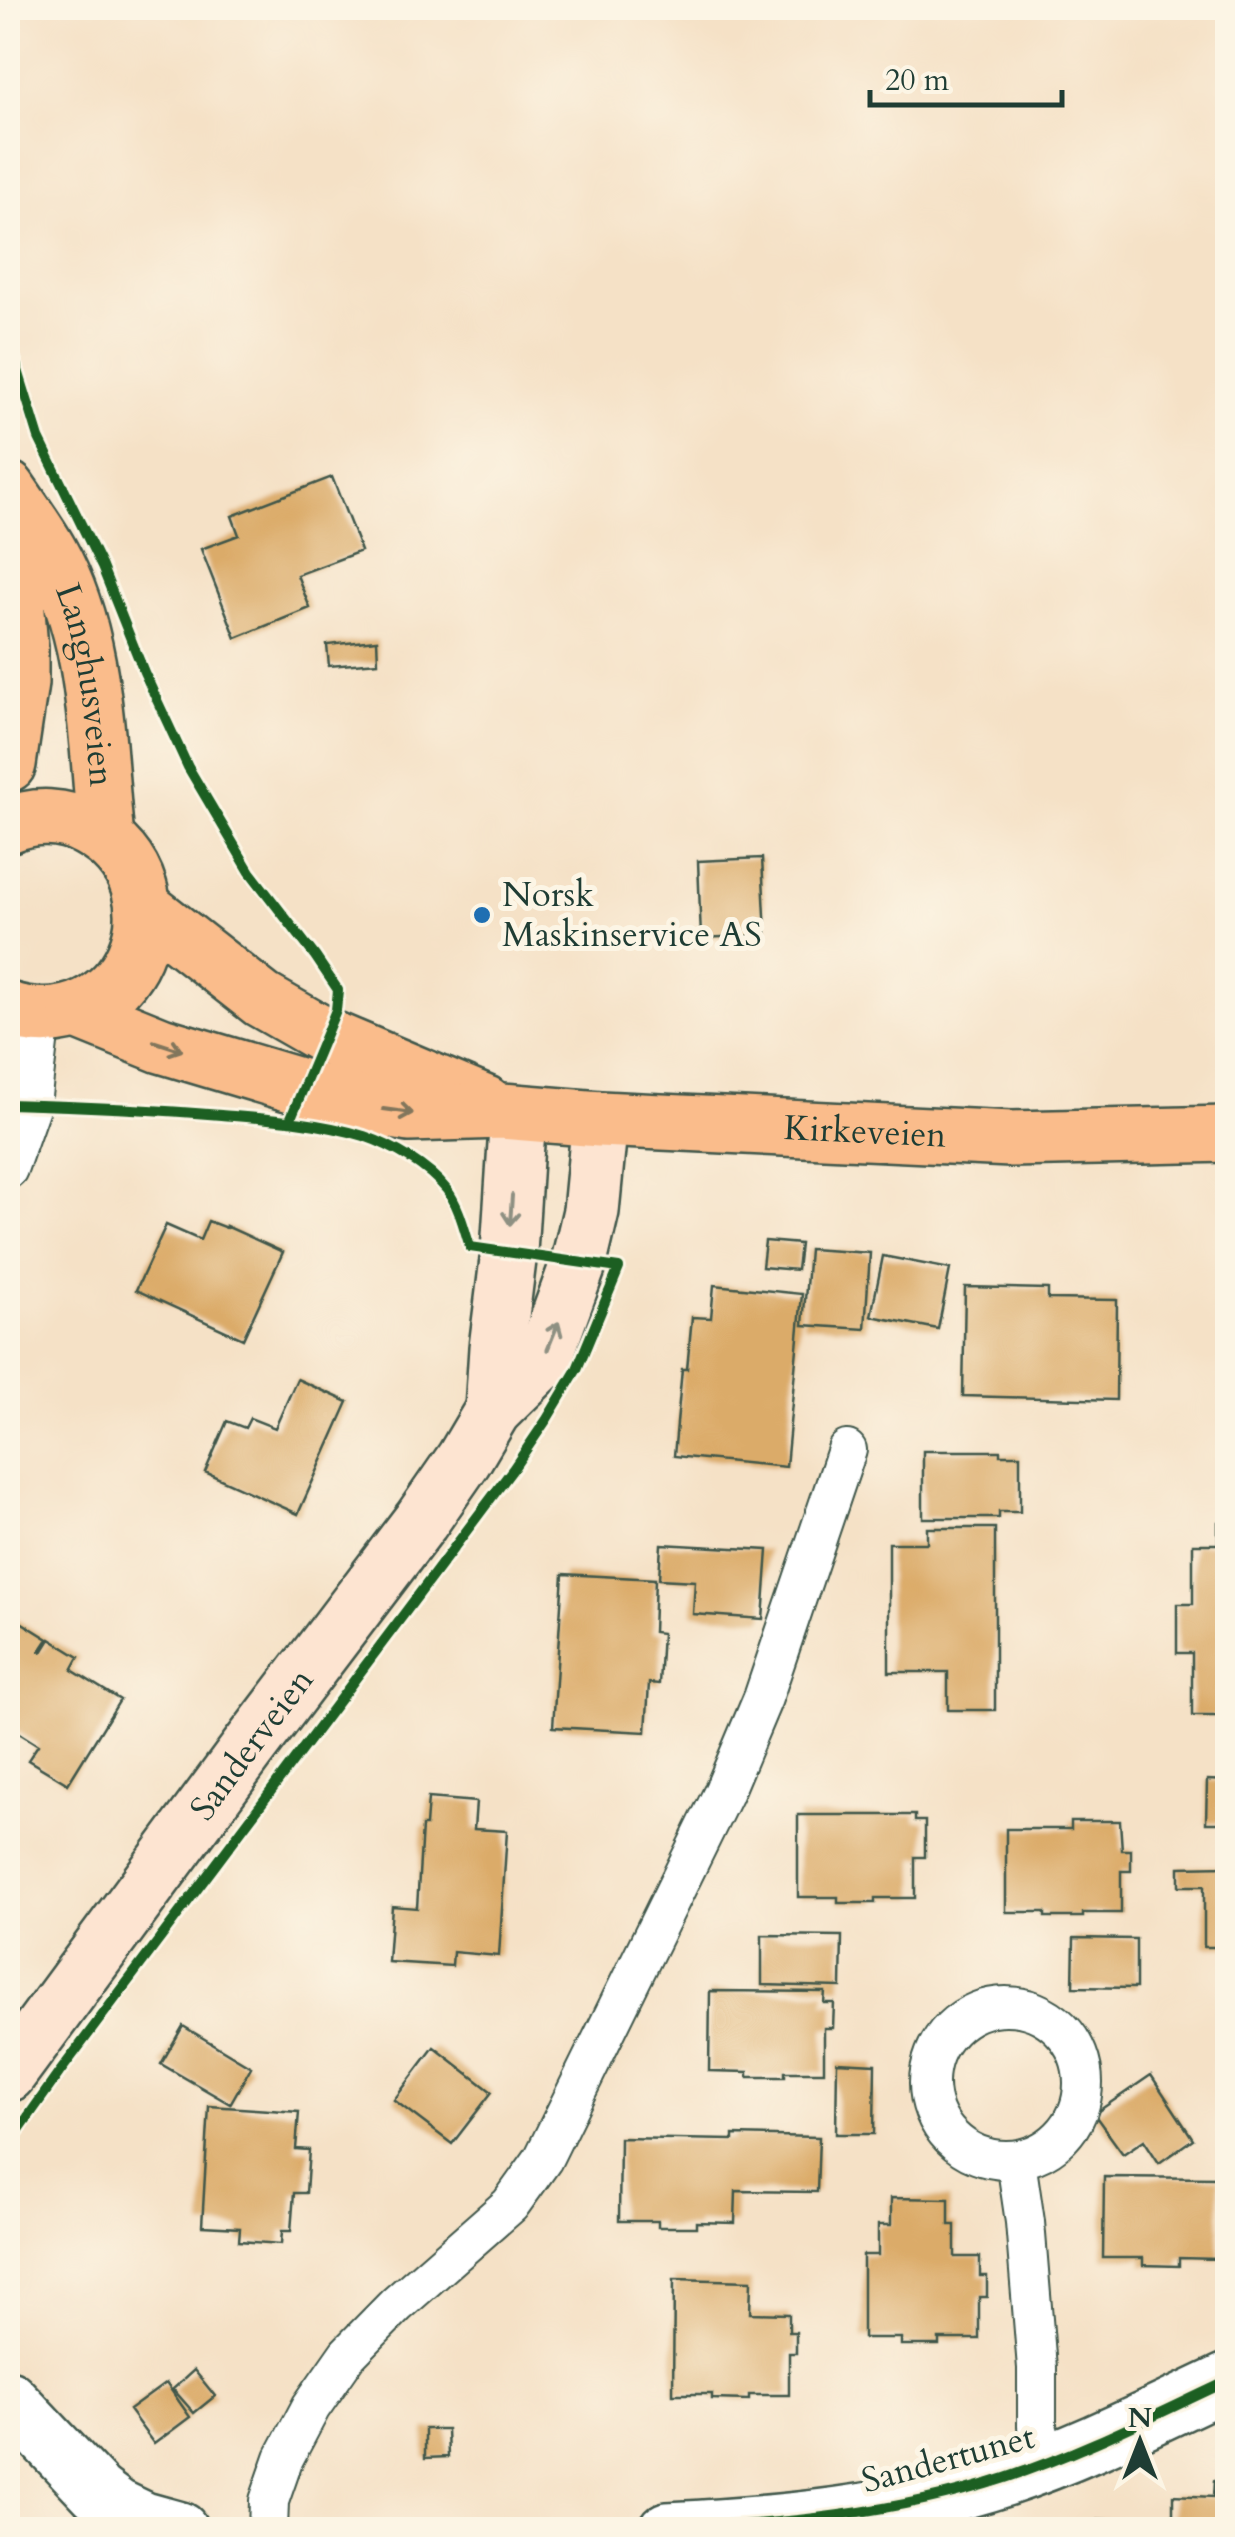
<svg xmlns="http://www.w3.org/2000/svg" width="1235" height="2537" font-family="Cardo,serif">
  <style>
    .building { fill: #dbab69 }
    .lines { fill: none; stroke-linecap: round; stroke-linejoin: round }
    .service-casing { stroke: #3f564a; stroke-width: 42 }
    .minor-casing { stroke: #3f564a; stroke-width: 60 }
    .secondary-casing { stroke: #3f564a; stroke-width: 60 }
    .primary-casing { stroke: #3f564a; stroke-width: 60 }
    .service { stroke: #fff; stroke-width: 38 }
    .minor { stroke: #fff; stroke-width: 55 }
    .secondary { stroke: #fde4d1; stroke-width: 55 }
    .primary { stroke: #fabc8b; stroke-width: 55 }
    .cycleway-casing { stroke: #fcf5e5; stroke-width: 16 }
    .cycleway { stroke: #1b5e20; stroke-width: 10 }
    .oneway { stroke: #82765b }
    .oneway2 { stroke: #8e9082 }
    .poi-dot { fill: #1f6fb2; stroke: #fcf5e5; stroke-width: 4 }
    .labels { text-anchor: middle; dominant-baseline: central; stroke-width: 10; stroke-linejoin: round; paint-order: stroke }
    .street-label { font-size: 35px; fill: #1f3d34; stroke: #fcf5e5 }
    .poi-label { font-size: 35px; fill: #1f3d34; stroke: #fcf5e5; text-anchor: start }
  </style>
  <rect width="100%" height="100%" fill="#fcf5e5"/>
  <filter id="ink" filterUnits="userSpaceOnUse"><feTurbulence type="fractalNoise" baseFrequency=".01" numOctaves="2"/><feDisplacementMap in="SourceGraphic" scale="20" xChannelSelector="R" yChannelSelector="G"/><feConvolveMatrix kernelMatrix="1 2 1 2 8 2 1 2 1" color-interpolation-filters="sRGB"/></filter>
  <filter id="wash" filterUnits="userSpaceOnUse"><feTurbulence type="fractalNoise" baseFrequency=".0048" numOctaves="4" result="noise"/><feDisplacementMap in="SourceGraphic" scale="40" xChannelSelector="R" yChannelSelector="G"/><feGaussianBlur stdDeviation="2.25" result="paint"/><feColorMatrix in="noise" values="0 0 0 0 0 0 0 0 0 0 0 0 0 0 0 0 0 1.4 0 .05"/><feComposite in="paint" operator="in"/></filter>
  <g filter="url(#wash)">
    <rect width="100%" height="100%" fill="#f5e1c6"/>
    <g id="blocks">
      <path class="building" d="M332,477L361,551L297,575L310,608L236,638L201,549L239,535L232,516Z
        M377,640L378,662L329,666L327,645Z
        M762,858L766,935L701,938L698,861Z
        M208,1221L226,1228V1226L283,1252L243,1339L136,1290L166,1225L200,1240Z
        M765,1241L800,1244L797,1270L762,1267Z
        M809,1249L870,1253L865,1329L803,1325Z
        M883,1256L950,1269L938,1329L871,1316Z
        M714,1285L802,1294L786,1467L674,1456L682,1369H687L692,1317L711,1318Z
        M965,1287L1048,1289V1299L1117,1300L1116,1400L963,1396Z
        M297,1379L348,1402L298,1514L205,1472L227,1421L245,1428L250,1418L275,1428Z
        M923,1451H1000V1455H1020V1512H999V1518H923Z
        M1218,1522H1228V1716H1192V1653H1177V1604H1193V1544H1218Z
        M927,1528H995V1710H948V1672H889V1543H927Z
        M661,1544L768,1550L763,1619L693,1614L695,1581L659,1579Z
        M563,1574L655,1579L653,1632L662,1633L659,1684L649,1683L646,1732L553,1727Z
        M8,1614L48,1639L40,1651L42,1652L50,1639L79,1657L72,1670L120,1700L68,1784L28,1760L38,1745L8,1726V1699L14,1688L8,1684Z
        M1207,1780L1228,1781V1823H1206Z
        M428,1798L476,1802L474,1829L507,1831L499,1956L453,1952L452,1966L388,1962L392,1906L417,1908L422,1826H426Z
        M798,1815H915V1821H925V1857H915V1898H875V1903H838V1897H798Z
        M1071,1821H1120L1122,1850H1131V1871H1121V1913H1083V1917H1045V1912H1006V1829H1071Z
        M1228,1866V1947H1204V1886H1179V1867Z
        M762,1935L842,1936L841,1987L762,1985Z
        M1074,1938L1136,1939V1988L1073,1987Z
        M710,1991L825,1992L824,2003H834L833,2028H824V2072H785V2077H748V2072L709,2071Z
        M183,2026L251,2067L230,2104L161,2064Z
        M434,2047L492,2092L452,2144L394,2100Z
        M837,2062L875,2064L874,2134H836Z
        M1151,2075L1193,2139L1159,2163L1144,2140L1123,2154L1094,2114Z
        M209,2106L299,2112L296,2149L309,2150L306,2193H294L291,2231H282L281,2244L239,2241L240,2228L202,2226Z
        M733,2135L819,2137L817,2192L736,2191L735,2223L696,2222V2227H658V2221H619L620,2138L733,2140Z
        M1104,2177L1219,2178V2259L1179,2258V2266L1143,2265V2258H1103Z
        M891,2198L949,2199V2225H955V2257H980V2276H987V2297H979V2339H939V2345H901V2338H863V2255H878V2225H891Z
        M674,2279L751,2281L750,2313L789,2314V2332H796V2353H789V2395H749V2400L712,2399V2394H673Z
        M194,2370L215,2396L194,2413L173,2389Z
        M166,2383L190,2417L154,2444L129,2410Z
        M425,2429H447L448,2457L425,2458Z
        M1214,2481H1228V2530H1173V2495L1213,2497Z
        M1099,2519L1137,2520L1136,2530H1099Z"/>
    </g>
  </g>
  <g filter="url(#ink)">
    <use href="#blocks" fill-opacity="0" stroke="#3f564a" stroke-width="2.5"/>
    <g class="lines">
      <defs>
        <path id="service" d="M8,1169L31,1104L41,1017
          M929 2083a77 77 0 1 1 154 0a77 77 0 1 1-154 0Z
          M1016,2161L1025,2222L1037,2368V2426L1047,2462
          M268,2530L269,2501L284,2458L311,2407L348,2354L396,2305L510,2205L543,2159L723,1793L763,1698L847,1450"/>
        <path id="minor" d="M8,2398L97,2492L117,2507L144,2520L180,2530
          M667,2530C781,2524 895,2514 1005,2478C1081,2453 1155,2415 1228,2381"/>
        <g id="secondary">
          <path d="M493,1410L497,1348L509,1252L518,1113"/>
          <path id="s1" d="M8,2074L248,1749L421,1521L464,1459L493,1410L543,1361L579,1262L591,1211L600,1119"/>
        </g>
        <g id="primary">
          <path id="s2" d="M8,489C22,510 38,531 50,553C98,638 96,744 106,838"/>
          <path d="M8,504L20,648V683L8,764"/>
          <path d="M8,825C35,814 64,815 89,829C197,888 129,1047 8,1010"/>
          <path d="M143,907L262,1000L325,1036L486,1104"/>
          <path id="s3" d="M77,1011L161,1045L362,1105L409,1114L502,1111L600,1119L1011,1139L1228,1134"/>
        </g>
      </defs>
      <use href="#service" class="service-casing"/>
      <use href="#minor" class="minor-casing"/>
      <use href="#secondary" class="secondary-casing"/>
      <use href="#primary" class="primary-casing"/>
      <use href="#service" class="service"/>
      <use href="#minor" class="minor"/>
      <use href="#secondary" class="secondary"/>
      <use href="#primary" class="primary"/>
      <defs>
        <path id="cycleway" d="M8,338L39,438L102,567L144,672L188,767L250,872L315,956L338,990L336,1010L290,1120
          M8,1104C79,1106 150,1109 221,1115C269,1119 318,1122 364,1136C393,1146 428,1166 447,1190C459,1206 464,1228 470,1247L619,1268L577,1369L547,1419L513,1469L59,2073L8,2145
          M667,2530C781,2524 895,2514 1005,2478C1081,2453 1155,2415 1228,2381"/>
      </defs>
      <use href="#cycleway" class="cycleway-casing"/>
      <use href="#cycleway" class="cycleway"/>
    </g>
    <defs><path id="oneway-shaft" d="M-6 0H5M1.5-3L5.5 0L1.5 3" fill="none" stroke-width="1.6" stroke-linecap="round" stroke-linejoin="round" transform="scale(2.5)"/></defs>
    <g class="oneway">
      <use href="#oneway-shaft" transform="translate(168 1046) rotate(18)"/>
      <use href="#oneway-shaft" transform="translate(398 1111) rotate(8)"/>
    </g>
    <g class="oneway2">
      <use href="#oneway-shaft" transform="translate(511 1210) rotate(94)"/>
      <use href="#oneway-shaft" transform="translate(553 1336) rotate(-68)"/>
    </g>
  </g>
  <circle class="poi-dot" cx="482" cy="915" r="10"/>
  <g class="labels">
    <g class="street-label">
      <text stroke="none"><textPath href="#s2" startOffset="215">Langhusveien</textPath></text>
      <text stroke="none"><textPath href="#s3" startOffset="805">Kirkeveien</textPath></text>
      <text stroke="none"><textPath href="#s1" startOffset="410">Sanderveien</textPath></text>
      <text transform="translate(948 2459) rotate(-15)">Sandertunet</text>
    </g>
    <g class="poi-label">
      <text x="502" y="895">Norsk<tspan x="502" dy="40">Maskinservice AS</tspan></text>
    </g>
  </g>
  <rect width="1235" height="2537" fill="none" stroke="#fcf5e5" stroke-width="40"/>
  <g transform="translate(1140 2442)" stroke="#fcf5e5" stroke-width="8" paint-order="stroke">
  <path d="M0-8L18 38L0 25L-18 38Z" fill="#1f3d34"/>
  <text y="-15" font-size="28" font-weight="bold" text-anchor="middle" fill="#1f3d34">N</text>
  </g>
  <path d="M870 90v15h192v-15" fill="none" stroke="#1f3d34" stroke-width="5"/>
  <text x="885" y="90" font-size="30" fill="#1f3d34" stroke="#fcf5e5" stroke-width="8" paint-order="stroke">20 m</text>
</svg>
